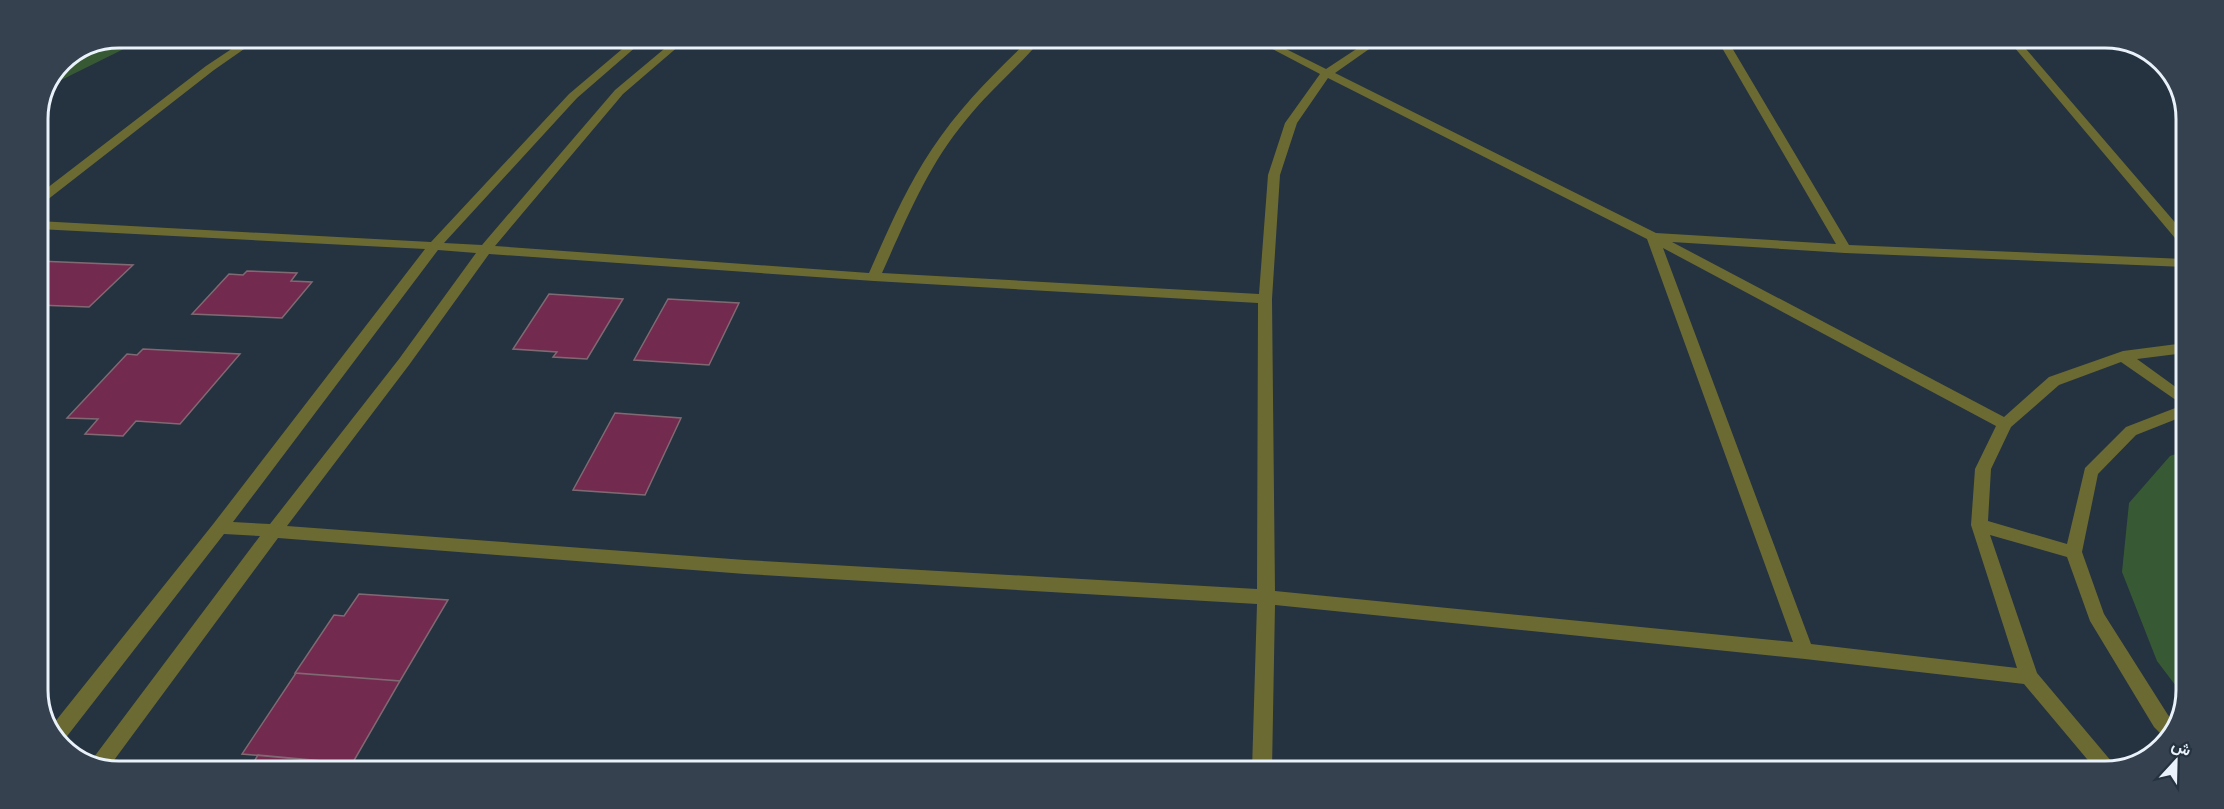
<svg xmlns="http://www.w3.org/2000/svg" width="2224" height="809" font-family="'Archivo Narrow',Vazirmatn,sans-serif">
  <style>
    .green { fill: #375a35 }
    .building { fill: #732a4f; stroke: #7f6a73; stroke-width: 1.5 }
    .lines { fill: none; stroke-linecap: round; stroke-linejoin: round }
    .minor { fill: #6b6a33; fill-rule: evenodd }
    .rim { fill: none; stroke: #e9f2fa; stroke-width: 3 }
  </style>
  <rect width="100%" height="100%" fill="#25323f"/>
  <path class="green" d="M119,38H146L51,85L62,61Z
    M2184,451L2182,694L2157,661L2122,572L2129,503L2170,456Z"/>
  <path class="building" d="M38,261L133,265L89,307L38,305Z
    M247,271L297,273L291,281L312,282L282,318L192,314L229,274L243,275Z
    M549,294L623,299L587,359L553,357L557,352L513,349Z
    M668,299L739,303L709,365L634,360Z
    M143,349L240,354L180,424L136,421L123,436L85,434L98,419L67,418L127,354L137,355Z
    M615,413L681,418L645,495L573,490Z
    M359,594L448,600L400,681L295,673L334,615L344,616Z
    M296,673L400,681L352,764L242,754Z
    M258,755L344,763L341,768H250Z"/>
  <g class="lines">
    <path class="minor" d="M248,38H260L214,70L42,204L38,205V195L206,66Z
      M634,39H645L577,98L444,243L482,245L615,90L676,39H687L623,94L495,246L869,273C888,230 906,188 932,149C959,108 994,73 1030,39H1042C1018,67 989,91 966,120C928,165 906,220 882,273L1259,294L1268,175L1285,123L1320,74L1255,40H1268L1326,69L1370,40H1382L1335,73L1656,233L1836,244L1718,41H1728L1849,245L2185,259V267L1845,253L1672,242L2004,417L2049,377L2123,351L2185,343V353L2137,359L2184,393V416L2136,435L2098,474L2082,552L2104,614L2168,715L2176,724L2166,739L2154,727L2090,621L2067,557L1990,535L2037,673L2117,768L2097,771L2024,684L1805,659L1275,605L1272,770H1252L1257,604L745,574L278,538L109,767H93L89,764L91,761L260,536L224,534L61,744L55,740L50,728L214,523L425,249L38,229V221L431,242L569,94ZM1328,78L1647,239L1793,642L1275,591L1272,299L1280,175L1297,123ZM1663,248L1996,426L1975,469L1971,525L2017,668L1811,644ZM438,250L476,253L399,359L270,524L233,522ZM489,254L874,281L1258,303L1257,589L745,560L287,526L409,365ZM2121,362L2183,405L2126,427L2085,468L2067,544L1988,521L1991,469L2011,427L2059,385Z
      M2009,41L2020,42L2185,234V245L2180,244Z"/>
  </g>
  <path d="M0 0H2224V809H0ZM119 48H2105A71 71 0 0 1 2176 119V690A71 71 0 0 1 2105 761H119A71 71 0 0 1 48 690V119A71 71 0 0 1 119 48Z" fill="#35414e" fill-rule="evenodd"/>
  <path class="rim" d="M119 48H2105A71 71 0 0 1 2176 119V690A71 71 0 0 1 2105 761H119A71 71 0 0 1 48 690V119A71 71 0 0 1 119 48Z"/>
  <g transform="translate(2176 761) rotate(22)" stroke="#25323f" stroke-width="4.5" paint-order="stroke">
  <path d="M0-4.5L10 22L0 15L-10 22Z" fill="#e9f2fa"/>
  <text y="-9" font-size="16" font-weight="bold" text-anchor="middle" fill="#e9f2fa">ش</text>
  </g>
</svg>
